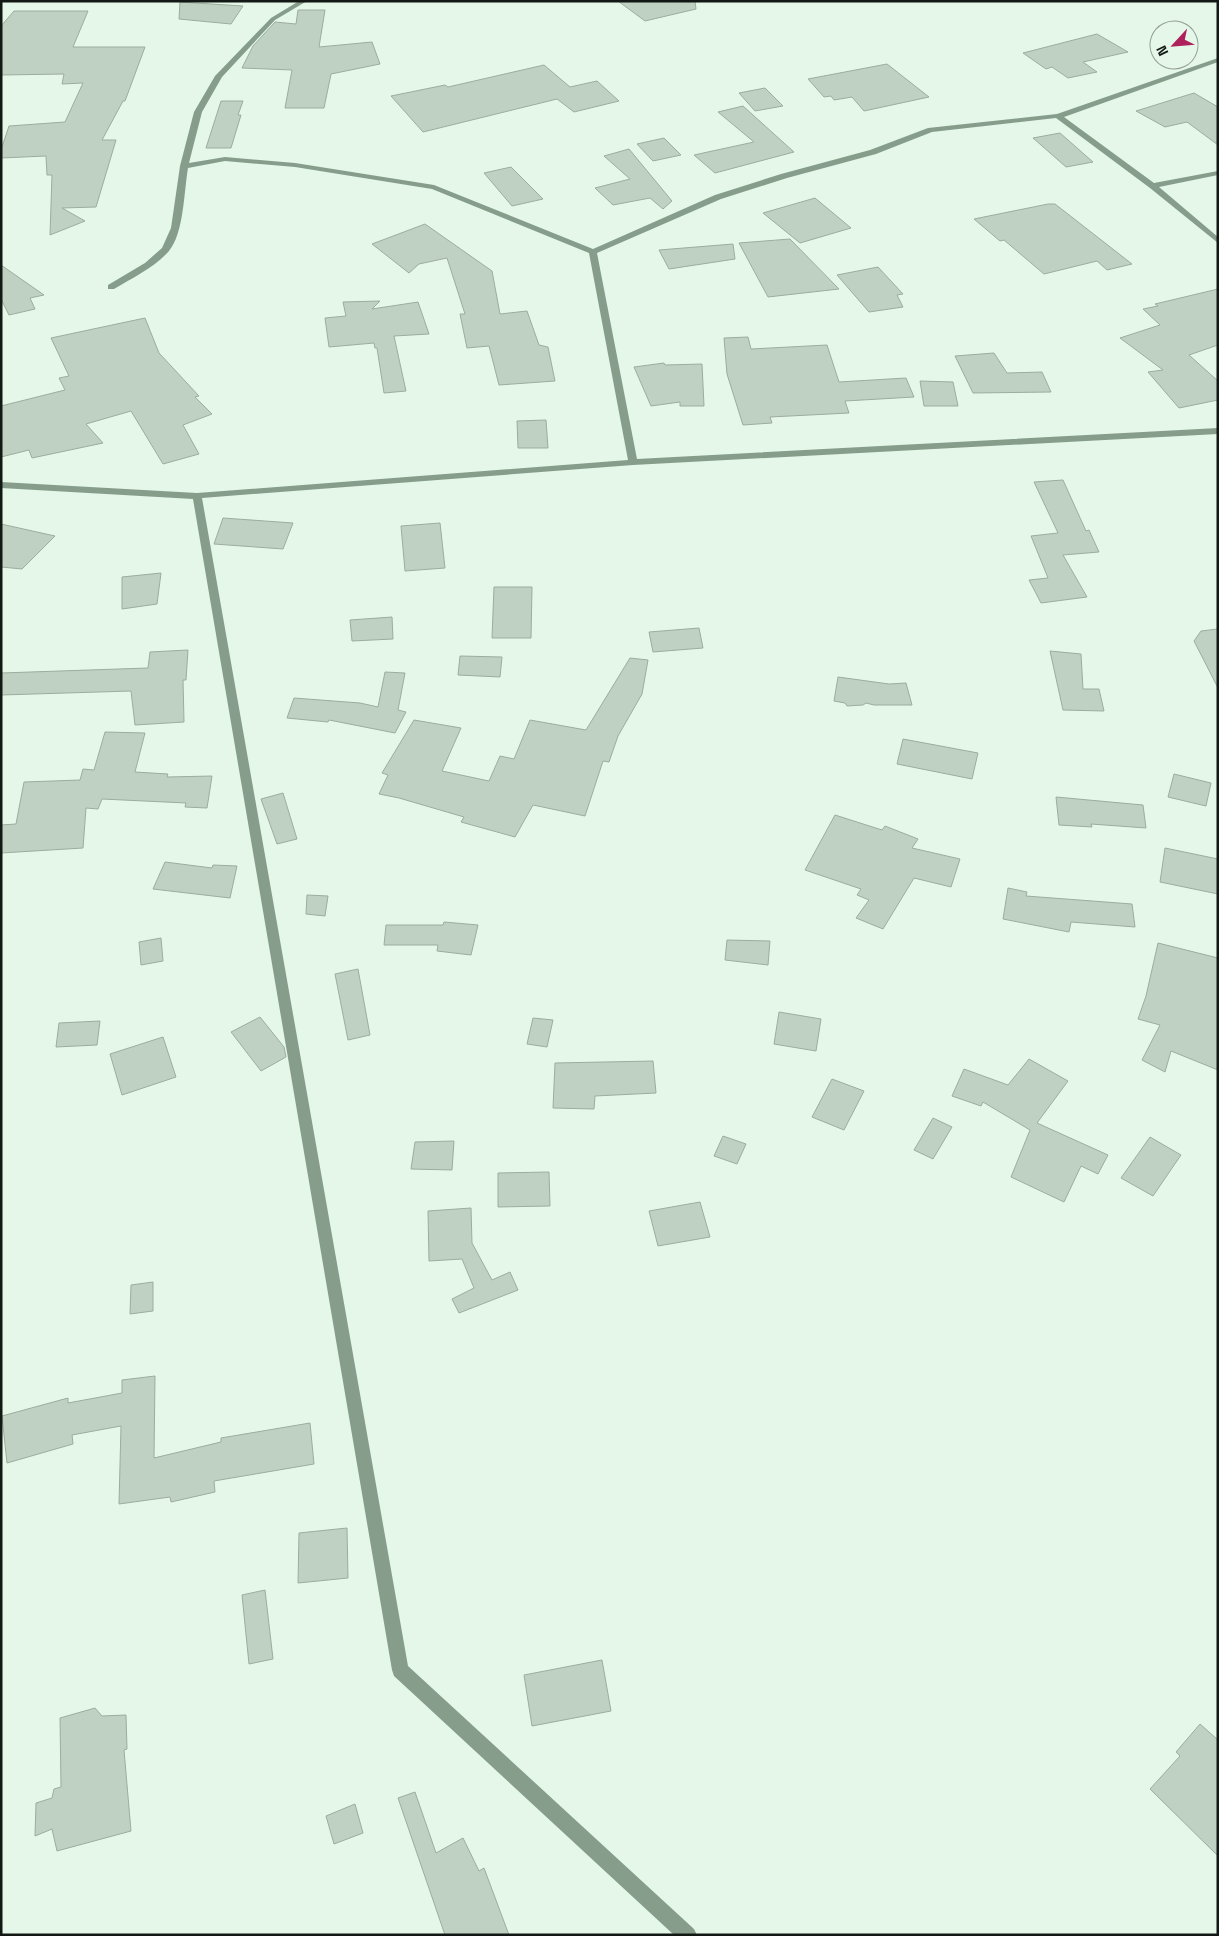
<svg xmlns="http://www.w3.org/2000/svg" width="1219" height="1936" font-family="'Space Grotesk',sans-serif">
  <style>
    .building { fill: #bfd1c2; stroke: #9cada0 }
    .lines { fill: none; stroke-linecap: round; stroke-linejoin: round }
    .minor { fill: #879d8b; fill-rule: evenodd }
  </style>
  <rect width="100%" height="100%" fill="#e5f7e9"/>
  <path class="building" d="M618,1H695L696,9L645,21Z
    M180,2L243,6L231,24L179,19Z
    M298,10H325L319,47L372,42L380,64L331,74L324,108H285L292,70L242,68L253,46L275,22L296,24Z
    M14,11H88L73,47H145L125,101H123L102,140H116L96,207L62,208L85,221L50,235L52,175H47L46,156L1,158V150L9,126L65,122L83,83L62,84L64,74L1,75V26Z
    M1097,34L1128,52L1083,62L1097,72L1068,78L1052,67L1046,69L1023,53Z
    M887,64L929,97L864,111L852,97L834,100L831,96L824,97L808,79Z
    M544,65L570,87L597,81L619,101L574,112L557,99L423,132L391,96L445,85L448,87Z
    M765,88L783,106L755,111L739,93Z
    M1194,93L1218,107V145L1187,122L1165,127L1136,111Z
    M221,101H243L238,115H241L231,148H206Z
    M743,106L794,152L715,173L694,155L754,142L718,112Z
    M1060,133L1068,140L1093,162L1066,167L1033,138Z
    M664,138L681,155L653,161L637,144Z
    M629,149L672,201L663,209L650,198L613,205L595,188L630,179L604,156Z
    M511,167L543,199L512,206L484,173Z
    M815,198L851,228L800,243L763,213Z
    M1048,204H1055L1132,264L1107,270L1097,261L1044,274L1004,240L1000,241L974,219Z
    M425,224L492,271L500,314L527,311L539,345L548,347L555,381L499,385L489,346L467,348L460,314H465L447,258L419,264L409,273L372,244Z
    M790,239L839,289L768,297L739,243Z
    M733,244L735,259L669,269L659,250Z
    M1,265L44,295L30,298L35,309L9,315L1,299Z
    M878,267L903,294L897,295L903,307L869,312L837,275Z
    M1218,289V345L1189,355L1218,381V400L1179,408L1148,372L1163,370L1120,338L1160,325L1143,309L1158,306L1155,304Z
    M380,301L372,309L418,302L429,334L394,336L406,391L384,393L377,348H375L374,343L329,347L325,318L346,316L343,302Z
    M145,318L159,353L199,396L195,397L212,414L183,425L199,454L163,464L131,411L86,424L103,443L32,458L29,450L1,457V406L65,390L59,378L69,376L51,338Z
    M748,337L751,349L827,345L839,382L906,378L914,397L845,401L849,413L770,417L772,423L743,425L727,374L724,338Z
    M994,353L1007,373L1042,372L1051,392L973,393L955,356Z
    M664,363L665,365L702,364L704,406H680V402L651,406L634,367Z
    M920,381L953,382L958,406H924Z
    M546,420L548,448H518L517,421Z
    M1063,480L1086,531L1089,530L1099,552L1063,555L1087,597L1041,603L1029,580L1048,578L1031,536L1058,533L1034,482Z
    M223,518L293,523L283,549L214,544Z
    M440,523L445,568L405,571L401,526Z
    M1,524L55,536L22,569L1,567Z
    M161,573L157,604L122,609V577Z
    M494,587H532L531,638H492Z
    M392,617L393,639L352,641L350,620Z
    M699,628L703,648L653,652L649,632Z
    M1218,629V688L1194,641L1201,631Z
    M188,650L186,680H183L184,722L135,725L131,691L1,695V673L148,668L150,652Z
    M1050,651L1081,654L1083,689H1099L1104,711L1063,710Z
    M460,656L502,657L500,677L458,675Z
    M630,658L648,660L642,694L618,736L609,762L603,761L585,816L533,805L515,837L461,822L464,817L399,798L379,794L388,775L382,773L414,720L461,728L442,771L489,781L500,756L514,759L530,720L586,730Z
    M385,672L405,673L398,710L406,712L395,733L329,720L328,722L287,718L294,698L360,703L378,707Z
    M838,677L889,684L906,683L912,705H874L866,703L863,705L847,706L845,703L834,701Z
    M105,732L145,733L135,772L168,774L167,777L212,776L207,808L185,807L186,803L102,799L98,809L86,808L83,848L1,853V825L16,824L24,782L80,780L83,769L94,770Z
    M903,739L978,753L972,779L897,764Z
    M1174,774L1211,783L1206,806L1168,797Z
    M283,793L297,839L277,844L261,799Z
    M1056,797L1143,805L1146,828L1091,824L1092,827L1059,825Z
    M835,815L882,830L885,826L918,839L912,848L960,859L951,887L914,878L883,929L856,918L869,900L857,895L861,889L805,870Z
    M1165,848L1218,859V894L1160,882Z
    M165,862L212,868L213,865L237,866L230,898L153,889Z
    M1008,888L1027,892L1026,896L1132,904L1135,927L1071,922L1069,932L1003,919Z
    M307,895L328,896L325,916L306,914Z
    M444,922L478,925L471,955L437,951L438,945H384L386,925H443Z
    M161,938L163,961L141,965L139,942Z
    M727,940L770,941L768,965L725,960Z
    M1158,943L1218,958V1070L1171,1051L1165,1072L1142,1060L1160,1025L1138,1019L1146,996Z
    M358,969L370,1035L348,1040L335,974Z
    M779,1012L821,1019L816,1051L774,1044Z
    M260,1017L284,1047L286,1057L261,1071L231,1032Z
    M533,1018L553,1020L547,1047L527,1044Z
    M100,1021L97,1045L56,1047L59,1023Z
    M163,1037L176,1077L122,1095L110,1054Z
    M1029,1059L1068,1081L1037,1123L1108,1155L1098,1174L1081,1166L1064,1202L1011,1177L1030,1130L983,1102L981,1106L952,1096L964,1069L1008,1085Z
    M653,1061L656,1093L595,1096L594,1109L553,1108L555,1063Z
    M832,1079L864,1091L844,1130L812,1117Z
    M933,1118L952,1127L933,1159L914,1150Z
    M723,1136L746,1144L737,1164L714,1156Z
    M1150,1137L1181,1155L1153,1196L1121,1178Z
    M454,1141L452,1170L411,1169L415,1142Z
    M549,1172L550,1206L498,1207V1173Z
    M700,1202L710,1237L658,1246L649,1211Z
    M471,1208L472,1243L492,1280L510,1272L518,1290L459,1313L452,1299L474,1288L462,1259L429,1261L428,1211Z
    M153,1282V1311L130,1314L131,1285Z
    M155,1376L154,1458L221,1442V1438L310,1423L314,1464L214,1481L215,1492L171,1502L170,1497L119,1504L121,1426L72,1435L73,1444L7,1463L2,1416L68,1398V1403L122,1393V1380Z
    M347,1528L348,1578L298,1583L299,1533Z
    M265,1590L273,1659L249,1664L242,1595Z
    M602,1660L611,1711L532,1726L524,1675Z
    M95,1708L102,1716L126,1715L127,1749L124,1750L131,1831L57,1851L52,1829L35,1836L36,1803L52,1798L54,1789L61,1787L60,1718Z
    M1200,1724L1218,1740V1856L1150,1789L1180,1756L1176,1752Z
    M415,1792L436,1853L463,1838L479,1871L484,1868L509,1935H445L398,1798Z
    M355,1804L363,1833L334,1844L326,1816Z"/>
  <g class="lines">
    <path class="minor" d="M299,1H307L275,20L222,77L202,112L189,163L225,157L295,163L434,185L593,249L715,195L781,174L870,150L928,128L1057,114L1218,58V62L1064,117L1154,183L1218,171V175L1159,187L1218,237V243L1150,188L1056,118L932,132L876,154L787,178L721,199L597,253L637,459L1218,428V434L633,465L202,498L408,1666L694,1929L697,1935H674L394,1676L392,1670L193,499L1,488V482L197,493L628,460L589,253L432,189L295,167L225,161L188,168C184,191 184,233 169,251C154,268 132,278 114,289H108V285L145,263L162,248L171,228L180,166L194,112L215,76L271,18Z"/>
  </g>
  <rect width="1219" height="1936" fill="none" stroke="#121813" stroke-width="5"/>
  <g transform="translate(1174 45) rotate(244)"><circle r="24" fill="#e5f7e9" stroke="#919e93"/>
  <path d="M0-4L9 19L0 12L-9 19Z" fill="#ae215c"/>
  <text y="-8" font-size="14" font-weight="bold" text-anchor="middle" fill="#121813">N</text>
  </g>
</svg>
